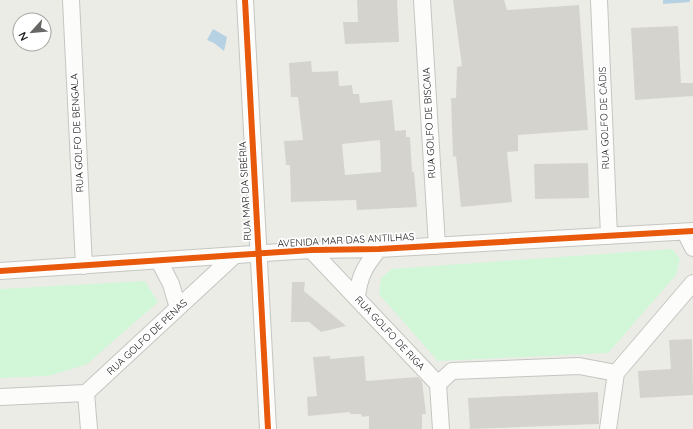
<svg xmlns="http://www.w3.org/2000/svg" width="693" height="429" font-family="Quicksand,sans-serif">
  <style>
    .park { fill: #d1f6d8 }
    .water { fill: #b5d1e3 }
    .building { fill: #d5d3ce; fill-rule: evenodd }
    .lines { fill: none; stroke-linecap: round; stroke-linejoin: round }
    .minor-casing { stroke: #c5c5c2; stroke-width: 18 }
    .minor { stroke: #fcfcfb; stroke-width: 16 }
    .cycleway-casing { stroke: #fff; stroke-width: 8 }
    .cycleway { stroke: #e8590c; stroke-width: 6 }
    .labels { text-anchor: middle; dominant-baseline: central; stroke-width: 3.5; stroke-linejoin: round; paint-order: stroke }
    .street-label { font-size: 10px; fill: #1e1e1e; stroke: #fff }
  </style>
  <rect width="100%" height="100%" fill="#ecece6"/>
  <path class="park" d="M672,249L680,259L676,275L608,353L438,361L379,294L381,278L392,269Z
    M145,281L158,302L87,364L48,376L0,378V289Z"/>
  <path class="water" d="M663,0H690V2L663,4Z
    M213,29L227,37L224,51L214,43L207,40Z"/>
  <path class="building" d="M357,0H397L399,42L345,44L343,22H358Z
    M453,0H504L507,10L579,5L588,130L518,135V151L507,152L512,202L461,207L456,156L453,157L451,98H456L457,67L462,66Z
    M678,26L681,83H693V96L635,100L631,28Z
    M311,61L312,72L338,71L339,86L352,85L353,94H359L360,103L392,100L395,131L406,130V137H410L412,172H414L417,207L357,210L356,200L291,202L290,165H286L284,141L303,140L298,97H291L289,63ZM380,140L381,172L345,175L342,144Z
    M588,163L589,198L535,199L534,164Z
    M292,282H305L304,291L346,326L321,332L309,322H291Z
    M692,339L693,395L640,398L638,371L671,369L669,340Z
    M330,356V359L364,356L366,381L418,377L422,381L426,414H422V429H369V416L362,417L361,414H350V412L308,416L307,397L317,396L313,357Z
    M598,392L599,424L470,429L468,398Z"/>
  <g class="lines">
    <defs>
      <path id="minor" d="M71,0L84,266
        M245,0L268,429
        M422,0L437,246
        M599,0L609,236
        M685,232L693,248
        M311,250L438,384L441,429
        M159,261L171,284L178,308
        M0,271L311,250L379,249L693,231
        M357,298C359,276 365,266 379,249
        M438,384L452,371L579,366L616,373
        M0,397L86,393
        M89,429L86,393L234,256
        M608,429L616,373L693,283"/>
    </defs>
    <use href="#minor" class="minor-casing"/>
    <use href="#minor" class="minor"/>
    <defs>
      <path id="cycleway" d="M245,0L268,429
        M0,271L311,250L379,249L693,231"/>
    </defs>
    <use href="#cycleway" class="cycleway-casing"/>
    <use href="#cycleway" class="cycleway"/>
  </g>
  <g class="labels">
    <g class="street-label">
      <text transform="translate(604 118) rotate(-92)">RUA GOLFO DE CÁDIS</text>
      <text transform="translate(429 123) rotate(-93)">RUA GOLFO DE BISCAIA</text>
      <text transform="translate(77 133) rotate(-93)">RUA GOLFO DE BENGALA</text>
      <text transform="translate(245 191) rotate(-93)">RUA MAR DA SIBÉRIA</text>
      <text transform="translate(346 240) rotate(-3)">AVENIDA MAR DAS ANTILHAS</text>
      <text transform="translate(390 333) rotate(47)">RUA GOLFO DE RIGA</text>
      <text transform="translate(147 337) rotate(-43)">RUA GOLFO DE PENAS</text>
    </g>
  </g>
  <g transform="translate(32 32) rotate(243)"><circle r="19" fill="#ffffff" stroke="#a5a5a5"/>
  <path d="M0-3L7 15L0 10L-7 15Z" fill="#666664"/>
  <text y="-6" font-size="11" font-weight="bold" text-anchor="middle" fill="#1e1e1e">N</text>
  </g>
</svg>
